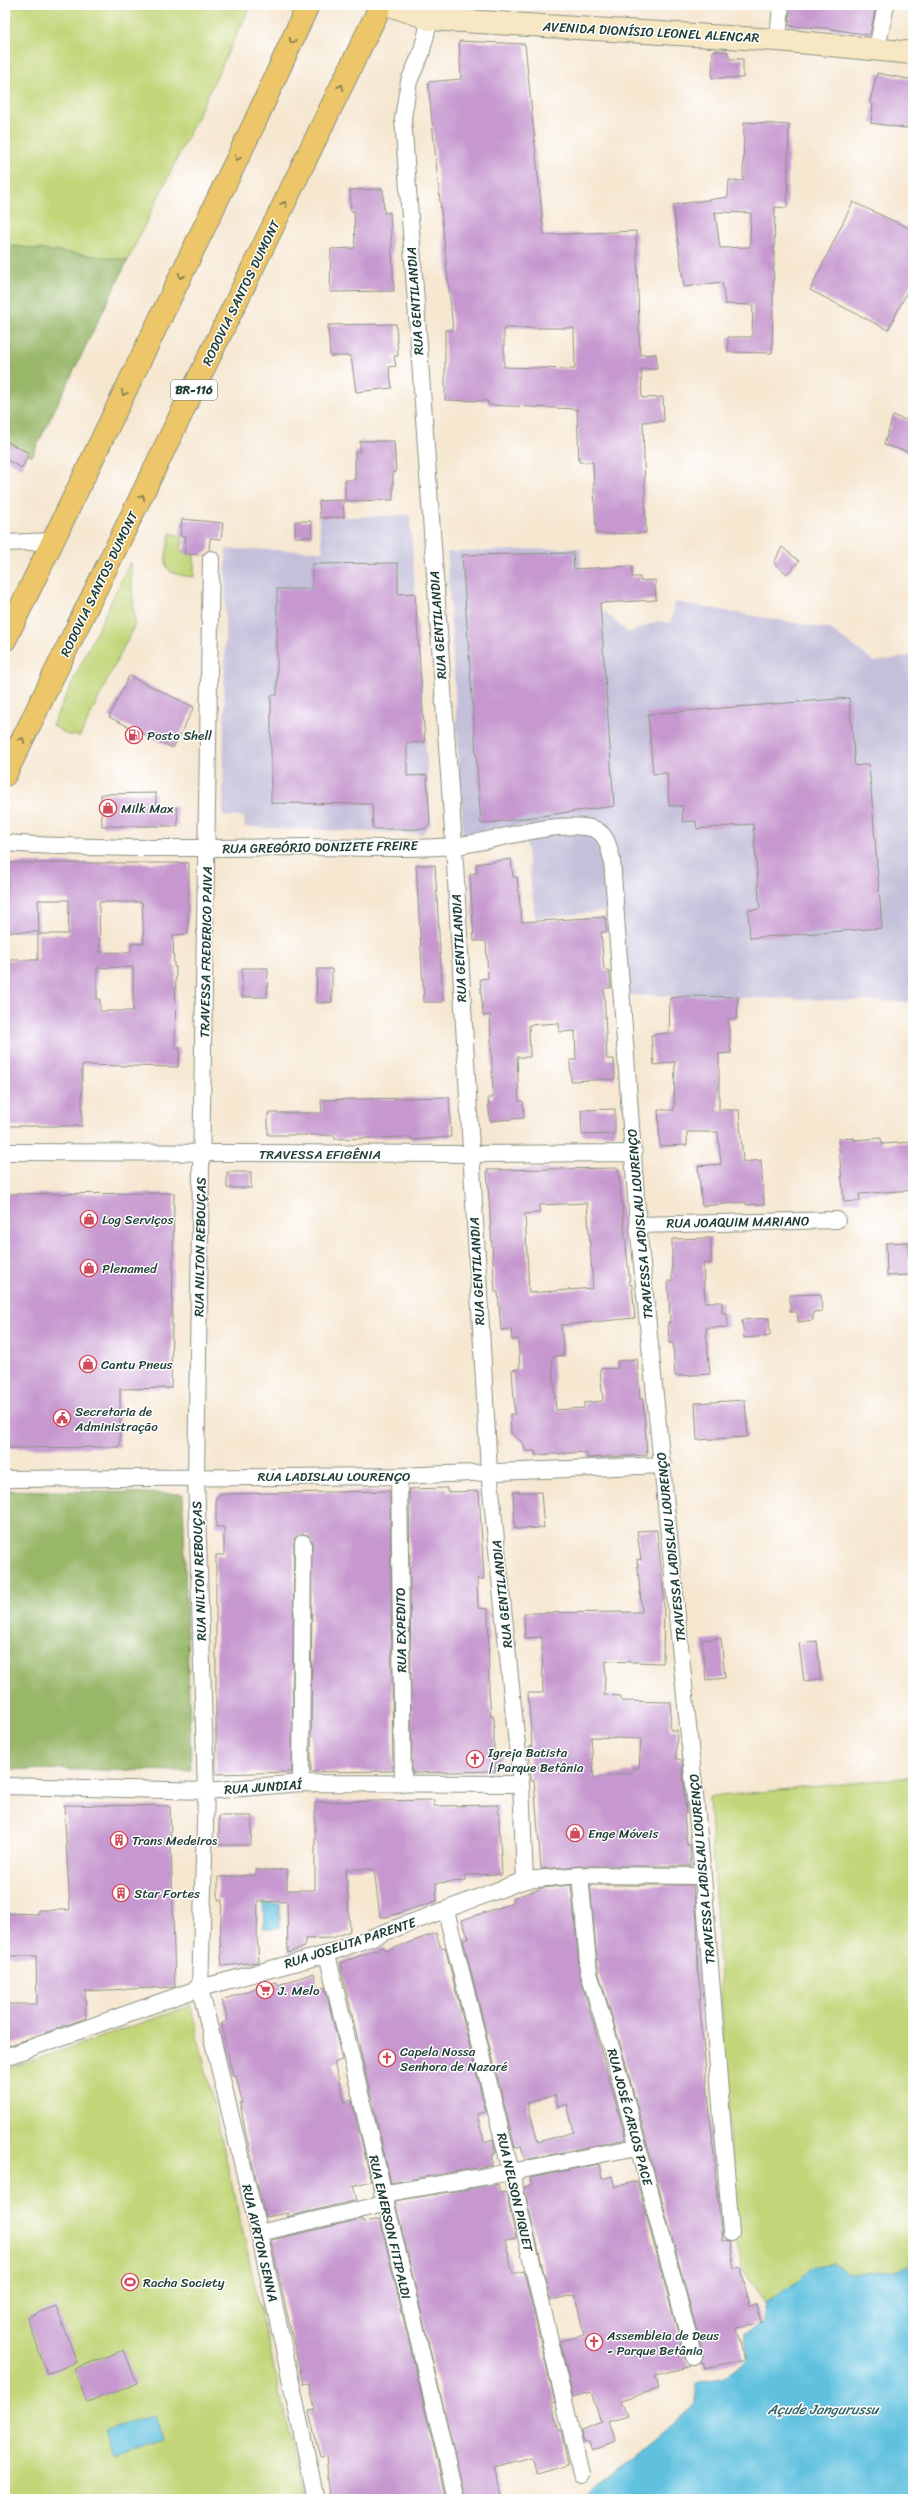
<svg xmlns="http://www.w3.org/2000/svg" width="918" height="2504" font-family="Sriracha,sans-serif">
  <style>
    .industrial { fill: #c5c0da }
    .green { fill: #c2d679; stroke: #708a56 }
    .forest { fill: #99b769; stroke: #5c7a4e }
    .water { fill: #61c1df; stroke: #407f8a }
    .building { fill: #c698cf; fill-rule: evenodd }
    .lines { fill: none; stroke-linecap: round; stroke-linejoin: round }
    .minor-casing { stroke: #8a9282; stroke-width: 18 }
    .secondary-casing { stroke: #8a9282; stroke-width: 24 }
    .trunk-casing { stroke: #8a9282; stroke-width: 24 }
    .minor { stroke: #fff; stroke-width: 16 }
    .secondary { stroke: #f7e8c3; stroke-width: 22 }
    .trunk { stroke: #ecc669; stroke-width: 22 }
    .oneway { stroke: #7b7b4c }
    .labels { text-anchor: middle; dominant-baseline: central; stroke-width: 3; stroke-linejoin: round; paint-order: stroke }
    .shield { fill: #fff; stroke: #627771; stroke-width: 1 }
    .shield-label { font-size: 12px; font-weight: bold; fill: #1f3d34 }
    .street-label { font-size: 13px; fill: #1f3d34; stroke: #fff }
    .poi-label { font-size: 13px; fill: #1f3d34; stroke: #fff; text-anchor: start }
    .water-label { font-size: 14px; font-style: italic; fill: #336567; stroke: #fff }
  </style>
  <rect width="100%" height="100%" fill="#fff"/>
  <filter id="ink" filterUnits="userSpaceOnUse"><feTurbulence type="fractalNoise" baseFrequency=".025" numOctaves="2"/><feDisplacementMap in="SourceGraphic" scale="8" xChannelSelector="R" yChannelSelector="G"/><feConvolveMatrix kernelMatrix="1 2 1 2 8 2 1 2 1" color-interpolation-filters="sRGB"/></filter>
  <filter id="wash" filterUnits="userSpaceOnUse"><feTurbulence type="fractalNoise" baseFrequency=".012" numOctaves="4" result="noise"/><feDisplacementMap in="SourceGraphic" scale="16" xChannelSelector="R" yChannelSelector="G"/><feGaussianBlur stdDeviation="0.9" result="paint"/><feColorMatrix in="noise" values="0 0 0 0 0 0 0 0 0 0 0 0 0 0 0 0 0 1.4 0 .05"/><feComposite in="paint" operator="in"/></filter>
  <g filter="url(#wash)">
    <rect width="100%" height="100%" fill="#f6e7d1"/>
    <path class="industrial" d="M410,515L431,824L422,834L245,827L244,817L223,816L226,549L323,551L318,518Z
      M580,548L583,592L628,633L658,621L671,623L675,602L830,629L875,662L913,655V1002L628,995L622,910L535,918L524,825L463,836L447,552Z"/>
    <path class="green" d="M5,5H251L128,260L5,245Z
      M170,533L183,536L181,550L194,552V577C156,573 166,565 170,533Z
      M130,562L135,624L80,736L68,735L52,725Z
      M913,1777V2264L898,2271L848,2274L833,2263L812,2267L797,2282L766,2302L741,2268L736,2244L709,1797Z
      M191,2006L304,2499H143L141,2495L133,2499H5V2070Z"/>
    <path class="forest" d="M5,245L128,260L32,456L5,441Z
      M5,1490L183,1494L191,1771L5,1769Z"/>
    <path class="water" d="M263,1904H280V1928H264Z
      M833,2263L848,2274L898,2271L913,2264V2499H582L696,2404V2384L724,2378L748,2360L745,2333L763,2323L766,2302L797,2282L812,2267Z
      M155,2415L163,2441L112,2456L104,2431Z"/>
    <g id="blocks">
      <path class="building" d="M790,5H876L870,35L825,28L789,26Z
        M459,41L525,44L544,235L636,231L640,355L656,354L657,369H641L642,398L663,397L664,421L643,422L646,533L596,534L593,462H579L577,409L488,405V401L445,400V330H453L428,82L461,79ZM504,328H574L575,369L504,367Z
        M713,51H727L730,59H743V78H712Z
        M877,73L913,80V129L871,123L873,104L870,102Z
        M744,122L789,125L787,208L775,207L772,353L728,352V337H752L753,305L725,304L722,282L684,287L673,205L728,197L729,180L743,181ZM715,212L751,213L750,247L720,248Z
        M383,189L384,213L390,212L394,291L330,292L331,249L355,248L354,211H351L350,190Z
        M853,202L913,230V280L888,330L810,290Z
        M396,324L398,356H394L396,366L389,367L392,388L356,392L351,356H330L328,325Z
        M893,416L913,422V453L884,445Z
        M5,441L29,453L22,468L5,459Z
        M360,441H394L396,472H393V500L345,501V480H355V452L360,451Z
        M343,500L344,517L320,518L319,501Z
        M182,519L223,523L221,539L210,538L209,550L202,555L184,554L186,537L180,536Z
        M295,521H311L312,537H295Z
        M782,547L799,561L787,574L774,563Z
        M573,553L574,569L632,566V577H640V581L655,580L656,600L600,603L614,806L481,824L462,555Z
        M398,563V594L415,593L425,742L407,743V776L427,775L430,824L425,829H373L372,804L271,803V695H277V589H312V564Z
        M129,676L194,707L173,748L109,717Z
        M849,698L855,766L869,764L882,928L750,938L748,910L760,909L753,824L697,829L696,821L683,822L682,806H669L667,773L653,774L648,714Z
        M156,793V807H177L178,826H102L101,794Z
        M511,859L513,877H517L522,922L605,917L607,932H601L604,970H609L611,988H604L607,1059H614L615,1079L571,1081L570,1060H576L575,1031L559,1032V1023L529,1025L530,1057H517L519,1101H523L524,1118L490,1121L488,1098H493L490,1015L483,1016L480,979L488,978L486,941H474L470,874L477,873L476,864Z
        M9,863H189L188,934L173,935L174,967H176L175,1048H180L178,1067L82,1065V1126H5V960H38V934H68L69,900H38L39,932H5ZM99,902H142L144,943L131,944V953L100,952ZM133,967V1011H100V999H97V968Z
        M416,865H435L443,1002H424Z
        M242,968H268L267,997H242Z
        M317,969H332V1002L316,1003Z
        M686,996L738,997L737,1019H728L731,1053L719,1054V1110H739L743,1162L761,1160L764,1204L746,1205V1202L702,1206L698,1166L721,1164L718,1132H687V1145L660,1146L658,1110H674L675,1062L654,1065L651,1035L669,1033L670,998Z
        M449,1097L451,1137L411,1140V1137L335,1139V1136L323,1135H268V1113H322L321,1100Z
        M615,1109V1134L582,1135L581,1110Z
        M854,1138V1140L881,1138L882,1144L913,1142V1190L859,1194L860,1201L844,1202L838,1139Z
        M618,1168L630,1285H632L635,1318L561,1325L564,1355L552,1357L556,1410L584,1408V1403L603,1401L600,1369L618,1368L617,1361L637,1359L640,1399H643L647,1455L587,1458V1452L535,1455V1451H525L524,1444L511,1433L510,1414H515L512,1370L520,1369L518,1339L512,1340L511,1329L501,1330L498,1292H495L487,1170ZM587,1203L593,1288L529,1293L525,1214L540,1213L539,1205Z
        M227,1172H251V1188H227Z
        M174,1193L171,1388L120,1389V1447L5,1448V1194Z
        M711,1238V1263H703L705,1302H722V1313H727L728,1327L706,1328L710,1374L675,1376L673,1343H669L668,1322H670L668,1281H672V1239Z
        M908,1242L909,1275L887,1276L886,1243Z
        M821,1294L822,1311L813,1312V1320L798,1322L797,1312H790V1295Z
        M769,1318L770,1336L744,1338L742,1320Z
        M745,1400L748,1437L697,1440L695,1403Z
        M447,1488V1492L479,1491L484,1579H477L478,1608L488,1609L489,1689L491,1717H494V1753L503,1757L495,1764L496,1771L412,1773L409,1489Z
        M390,1491L393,1771L311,1772L312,1543L308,1535L303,1534L295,1538L294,1543L292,1772L216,1774V1555H224V1527H216V1498L220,1494Z
        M513,1492H541L544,1528L515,1529Z
        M657,1530L664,1596L663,1663L606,1661L604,1695L621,1696V1701L671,1702L670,1730H677L676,1759L682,1760L686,1814H684L687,1845H690L691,1866H580L541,1869L534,1780L531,1781L529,1747H532L528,1693H543L542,1637L525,1638L524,1613L642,1612L637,1559L641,1560L637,1531ZM591,1737L641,1739L639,1768H633V1772L594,1778Z
        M721,1638L725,1678L706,1680L702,1640Z
        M817,1641L821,1679L804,1681L799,1643Z
        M434,1800V1806L498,1805L502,1874L466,1875V1881L436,1883L437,1901L387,1917H380L374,1869H346L350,1931L332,1938L305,1939V1947L288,1953L287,1902L258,1901L257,1937L259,1962L222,1966L220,1939L222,1900H218V1877L256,1875V1870H287V1890H315V1802Z
        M64,1805L170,1806L175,1987L85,1991L86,2018L5,2047V2004H37L36,1956H6L5,1913L38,1914V1910H70Z
        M219,1816H252L251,1845H219Z
        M571,1885L580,1976L626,2139L525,2160L521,2146L515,2148L463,1940L469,1938L462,1920L513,1903V1898L542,1888ZM555,2095L558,2107L567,2104L574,2132L538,2142L527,2103Z
        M590,1885H693L697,1918L698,1972L701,1997L699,1998L722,2241L730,2242L735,2269L741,2268L749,2305L757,2304L761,2323L737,2327L744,2360L705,2369L703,2363H701L703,2355L624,2057L598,1971Z
        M436,1933L441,1948L445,1947L486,2112L477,2114L484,2142L493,2139L496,2153L493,2154V2165L391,2183L340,1963L384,1947L386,1951Z
        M314,1973L317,1989L325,1987L342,2060L334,2063L345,2102L352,2100L371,2181L353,2186L357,2200L286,2217L288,2213L265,2217L245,2130L240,2103H242L236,2075L233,2076L224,2037L222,2023L228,2021L222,2000L259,1987L277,1982L278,1985Z
        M599,2164L602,2179L612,2176L615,2187L637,2181L685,2359L691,2366L656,2375L659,2389L621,2400L627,2416L608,2422L615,2441L593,2450L590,2442L584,2443L581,2430L601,2422L591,2392L573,2397L560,2341L584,2335L575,2295L550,2300L524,2187L532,2185L530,2178Z
        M498,2184L500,2193L506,2192L516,2238L505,2240L513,2274L524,2271L555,2402L552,2403L559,2431L561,2430L568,2465L537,2474L532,2457L494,2467L502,2499H465L395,2201Z
        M362,2219L363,2222L380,2219L446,2499H330L326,2456L320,2457L309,2411L315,2410L309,2383L303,2384L271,2242L272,2240Z
        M56,2306L77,2362L47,2374L27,2317Z
        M124,2350L137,2383L87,2402L74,2369Z"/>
    </g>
  </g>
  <g filter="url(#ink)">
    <use href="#blocks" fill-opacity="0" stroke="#8a9282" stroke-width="1"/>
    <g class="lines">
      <defs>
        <path id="minor" d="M430,19L421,54L409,81L403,118L454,846L489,1471L521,1784L525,1880
          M778,40L781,5
          M877,48L886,5
          M5,543L54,541
          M211,559L196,1477L206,1791L200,1988L259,2233L316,2499
          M5,843C105,850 206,848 305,847C354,847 406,850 454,846C494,842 553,820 591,828C606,831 609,847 612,860L638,1225L703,1876L731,2233
          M5,1152L471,1154L634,1153
          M638,1225L837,1220
          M399,1476L403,1784
          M5,1479L399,1476L663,1465
          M301,1783L303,1543
          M5,1786L206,1791L301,1783L521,1784
          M580,1875L589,1973L615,2060L694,2357
          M446,1911L511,2172L581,2474
          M327,1954L456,2499
          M5,2057L200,1988L327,1954L525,1880L580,1875L703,1876
          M382,2194L511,2172L637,2147
          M259,2233L384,2204"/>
        <path id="secondary" d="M390,5L430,19L778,40L913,53"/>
        <path id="trunk" d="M5,640L254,124L308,5
          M5,775L381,5"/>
      </defs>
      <use href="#minor" class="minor-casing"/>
      <use href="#secondary" class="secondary-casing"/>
      <use href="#trunk" class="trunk-casing"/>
      <use href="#minor" class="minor"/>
      <use href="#secondary" class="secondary"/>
      <use href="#trunk" class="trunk"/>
    </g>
    <defs><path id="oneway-chevron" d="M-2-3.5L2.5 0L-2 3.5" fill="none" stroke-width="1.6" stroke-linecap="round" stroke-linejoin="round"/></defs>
    <g class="oneway">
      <use href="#oneway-chevron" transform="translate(292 41) rotate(114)"/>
      <use href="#oneway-chevron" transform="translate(341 87) rotate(-64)"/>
      <use href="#oneway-chevron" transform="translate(237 158) rotate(116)"/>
      <use href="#oneway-chevron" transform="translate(284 204) rotate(-64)"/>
      <use href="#oneway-chevron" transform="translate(181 276) rotate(116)"/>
      <use href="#oneway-chevron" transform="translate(124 393) rotate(116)"/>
      <use href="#oneway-chevron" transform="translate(142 497) rotate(-64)"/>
      <use href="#oneway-chevron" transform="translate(22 740) rotate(-64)"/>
    </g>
  </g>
  <defs>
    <symbol id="fuel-ring" viewBox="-11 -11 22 22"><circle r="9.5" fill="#fff" stroke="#d1495b" stroke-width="1.5"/><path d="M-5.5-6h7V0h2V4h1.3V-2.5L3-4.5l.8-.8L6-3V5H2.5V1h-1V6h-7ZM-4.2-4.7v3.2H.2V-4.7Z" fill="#d1495b"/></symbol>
    <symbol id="shop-ring" viewBox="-11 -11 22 22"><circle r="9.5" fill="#fff" stroke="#d1495b" stroke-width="1.5"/><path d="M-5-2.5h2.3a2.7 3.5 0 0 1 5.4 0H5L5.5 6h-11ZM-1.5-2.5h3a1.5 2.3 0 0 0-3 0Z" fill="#d1495b"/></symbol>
    <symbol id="civic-ring" viewBox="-11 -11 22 22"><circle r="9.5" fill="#fff" stroke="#d1495b" stroke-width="1.5"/><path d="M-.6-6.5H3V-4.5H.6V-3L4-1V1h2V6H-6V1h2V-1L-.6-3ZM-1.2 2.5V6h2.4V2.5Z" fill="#d1495b"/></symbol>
    <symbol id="church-ring" viewBox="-11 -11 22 22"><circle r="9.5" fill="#fff" stroke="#d1495b" stroke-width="1.5"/><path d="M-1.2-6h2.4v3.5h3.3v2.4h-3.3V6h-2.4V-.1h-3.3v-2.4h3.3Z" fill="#d1495b"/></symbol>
    <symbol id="building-ring" viewBox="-11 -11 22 22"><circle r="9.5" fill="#fff" stroke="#d1495b" stroke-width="1.5"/><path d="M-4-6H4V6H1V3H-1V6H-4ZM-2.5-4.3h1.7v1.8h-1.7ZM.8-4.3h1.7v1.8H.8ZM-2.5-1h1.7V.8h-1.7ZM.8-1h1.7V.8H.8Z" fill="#d1495b"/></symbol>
    <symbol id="supermarket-ring" viewBox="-11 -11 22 22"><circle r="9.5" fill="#fff" stroke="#d1495b" stroke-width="1.5"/><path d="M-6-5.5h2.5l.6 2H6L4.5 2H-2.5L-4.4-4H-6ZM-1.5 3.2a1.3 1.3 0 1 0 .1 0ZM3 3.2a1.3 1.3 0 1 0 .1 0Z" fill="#d1495b"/></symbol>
    <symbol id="stadium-ring" viewBox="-11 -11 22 22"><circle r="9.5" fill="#fff" stroke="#d1495b" stroke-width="1.5"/><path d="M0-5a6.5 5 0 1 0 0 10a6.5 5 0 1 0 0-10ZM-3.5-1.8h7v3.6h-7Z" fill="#d1495b"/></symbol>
  </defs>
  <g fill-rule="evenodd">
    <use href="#fuel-ring" x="124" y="725" width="20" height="20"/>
    <use href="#shop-ring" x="98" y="798" width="20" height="20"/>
    <use href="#shop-ring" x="79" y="1209" width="20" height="20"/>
    <use href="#shop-ring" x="79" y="1258" width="20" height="20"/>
    <use href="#shop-ring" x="78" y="1354" width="20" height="20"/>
    <use href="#civic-ring" x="52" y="1408" width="20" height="20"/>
    <use href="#church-ring" x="465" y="1749" width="20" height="20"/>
    <use href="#shop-ring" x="565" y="1823" width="20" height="20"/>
    <use href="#building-ring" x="109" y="1830" width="20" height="20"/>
    <use href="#building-ring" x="111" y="1883" width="20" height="20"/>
    <use href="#supermarket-ring" x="255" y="1980" width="20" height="20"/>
    <use href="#church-ring" x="377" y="2048" width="20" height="20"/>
    <use href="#stadium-ring" x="120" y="2272" width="20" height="20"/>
    <use href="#church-ring" x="584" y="2332" width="20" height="20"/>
  </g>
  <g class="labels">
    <rect class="shield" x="171" y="380" width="46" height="20" rx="3"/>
    <g class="shield-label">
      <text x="194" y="390">BR-116</text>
    </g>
    <g class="street-label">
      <text transform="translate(651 32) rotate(3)">AVENIDA DIONÍSIO LEONEL ALENCAR</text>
      <text transform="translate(241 293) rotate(-64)">RODOVIA SANTOS DUMONT</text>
      <text transform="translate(415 301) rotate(-94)">RUA GENTILANDIA</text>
      <text transform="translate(99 584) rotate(-64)">RODOVIA SANTOS DUMONT</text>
      <text transform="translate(438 625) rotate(-94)">RUA GENTILANDIA</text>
      <text transform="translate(320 847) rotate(-1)">RUA GREGÓRIO DONIZETE FREIRE</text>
      <text transform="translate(459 948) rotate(-93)">RUA GENTILANDIA</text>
      <text transform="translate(206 952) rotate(-89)">TRAVESSA FREDERICO PAIVA</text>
      <text x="320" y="1154">TRAVESSA EFIGÊNIA</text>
      <text transform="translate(738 1222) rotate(-1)">RUA JOAQUIM MARIANO</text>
      <text transform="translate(640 1224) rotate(-95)">TRAVESSA LADISLAU LOURENÇO</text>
      <text transform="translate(200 1247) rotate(-89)">RUA NILTON REBOUÇAS</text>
      <text transform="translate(477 1271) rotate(-93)">RUA GENTILANDIA</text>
      <text x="334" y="1476">RUA LADISLAU LOURENÇO</text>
      <text transform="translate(671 1547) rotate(-96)">TRAVESSA LADISLAU LOURENÇO</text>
      <text transform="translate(199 1571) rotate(-92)">RUA NILTON REBOUÇAS</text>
      <text transform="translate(502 1594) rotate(-96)">RUA GENTILANDIA</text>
      <text transform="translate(401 1630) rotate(-91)">RUA EXPEDITO</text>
      <text transform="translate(263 1787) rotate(-4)">RUA JUNDIAÍ</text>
      <text transform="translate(702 1869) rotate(-95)">TRAVESSA LADISLAU LOURENÇO</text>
      <text transform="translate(350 1943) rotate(-18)">RUA JOSELITA PARENTE</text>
      <text transform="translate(630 2117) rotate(75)">RUA JOSÉ CARLOS PACE</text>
      <text transform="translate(515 2192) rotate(77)">RUA NELSON PIQUET</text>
      <text transform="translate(390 2227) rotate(77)">RUA EMERSON FITIPALDI</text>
      <text transform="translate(260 2243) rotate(77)">RUA AYRTON SENNA</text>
    </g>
    <g class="poi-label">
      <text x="147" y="735">Posto Shell</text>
      <text x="121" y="808">Milk Max</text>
      <text x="102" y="1219">Log Serviços</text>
      <text x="102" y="1268">Plenamed</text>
      <text x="101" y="1364">Cantu Pneus</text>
      <text x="75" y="1411">Secretaria de<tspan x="75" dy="15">Administração</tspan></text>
      <text x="488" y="1752">Igreja Batista<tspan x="488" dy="15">| Parque Betânia</tspan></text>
      <text x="588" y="1833">Enge Móveis</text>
      <text x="132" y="1840">Trans Medeiros</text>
      <text x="134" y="1893">Star Fortes</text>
      <text x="278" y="1990">J. Melo</text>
      <text x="400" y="2051">Capela Nossa<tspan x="400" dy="15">Senhora de Nazaré</tspan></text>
      <text x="143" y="2282">Racha Society</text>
      <text x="607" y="2335">Assembleia de Deus<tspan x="607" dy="15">- Parque Betânia</tspan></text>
    </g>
    <g class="water-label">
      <text x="823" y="2409">Açude Jangurussu</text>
    </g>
  </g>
  <rect width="918" height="2504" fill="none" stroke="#fff" stroke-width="20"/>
</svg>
